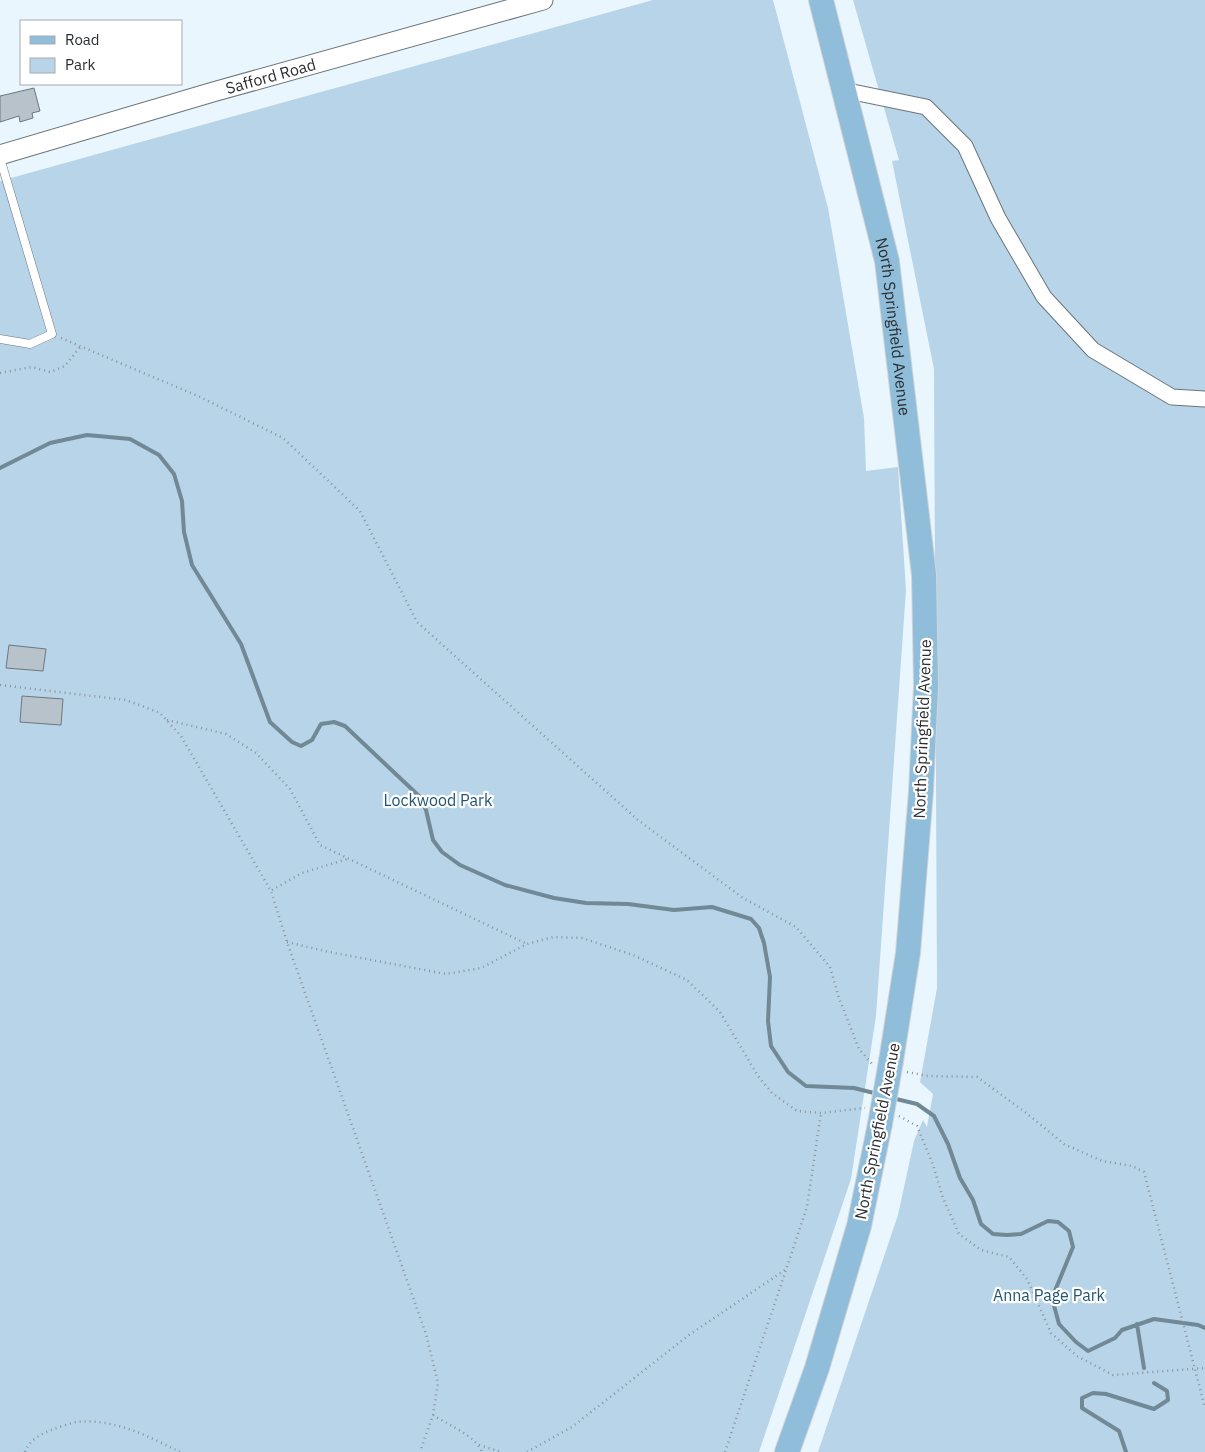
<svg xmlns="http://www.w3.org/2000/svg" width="1205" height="1452" font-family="'IBM Plex Sans',sans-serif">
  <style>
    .green { fill: #b8d4e8 }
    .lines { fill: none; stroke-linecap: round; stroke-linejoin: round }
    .stream { stroke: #718896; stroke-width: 4 }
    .building { fill: #b7c2ca; stroke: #6d777e }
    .service-casing { stroke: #6b757b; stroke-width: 9 }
    .minor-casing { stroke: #6b757b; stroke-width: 17 }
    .tertiary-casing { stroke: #6b757b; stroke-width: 21 }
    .primary-casing { stroke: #d4d5d6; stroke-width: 26 }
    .path { stroke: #8b9399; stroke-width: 2.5; stroke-dasharray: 1 4; stroke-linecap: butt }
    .service { stroke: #fff; stroke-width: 8 }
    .minor { stroke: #fff; stroke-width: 15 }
    .tertiary { stroke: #fff; stroke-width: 19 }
    .primary { stroke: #90beda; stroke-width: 24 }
    .primary-bridge-casing { stroke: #d4d5d6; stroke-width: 26; stroke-linecap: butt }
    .primary-bridge { stroke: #90beda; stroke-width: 24 }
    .labels { text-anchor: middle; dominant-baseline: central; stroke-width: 4.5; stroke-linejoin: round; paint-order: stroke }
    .street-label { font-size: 16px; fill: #2a2e31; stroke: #fff }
    .park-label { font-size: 16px; fill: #225574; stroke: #fff }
  </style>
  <rect width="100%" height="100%" fill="#eaf6fe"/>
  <path class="green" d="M653,0H773L828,208L864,418L866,471L898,467L906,590L876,1016L851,1179L759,1452H0V181Z
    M853,0H1205V1452H818L898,1215L914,1141L923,1120L927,1127L933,1094L920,1082L937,988L934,369L892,161L899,160Z"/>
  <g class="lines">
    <path class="stream" d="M0,468L50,443L87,435L130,439L159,455L174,474L182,501L184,532L192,565L241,644L270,722L292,742L301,746L312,740L321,724L334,722L345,726L419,796L426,810L433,840L442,852L460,865L505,885L554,898L586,903L628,904L674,910L712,907L751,919L759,928L764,943L770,977L768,1021L771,1046L788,1072L806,1086L854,1088L878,1094
      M892,1098L917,1104L934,1116L948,1144L960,1178L973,1200L981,1224L993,1234L1007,1235L1021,1234L1048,1221L1058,1222L1069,1231L1073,1247L1052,1298L1059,1324L1076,1342L1088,1351L1115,1338L1122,1330L1154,1319L1198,1325L1205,1328
      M1137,1324L1144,1368
      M1126,1452L1119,1431L1082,1408V1398L1093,1393L1106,1394L1154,1409L1168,1400L1167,1391L1154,1383"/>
  </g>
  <path class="building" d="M34,88L40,111L32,113L33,118L20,122L19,116L0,122V96Z
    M9,645L46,649L43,671L6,668Z
    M22,696L63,699L61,725L20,722Z"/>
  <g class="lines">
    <defs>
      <path id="service" d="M0,158L52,334L30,344L0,339"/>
      <path id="minor" d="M843,90L926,107L965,146L998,218L1044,297L1093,350L1172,397L1205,399"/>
      <g id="tertiary">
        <path id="s1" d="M0,155L213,92L543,0"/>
      </g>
      <g id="primary">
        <path id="s2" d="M821,0L887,261L924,575L926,686L921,791L908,953L891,1061"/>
        <path d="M787,1452L817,1368L859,1226L880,1124"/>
      </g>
    </defs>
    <use href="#service" class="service-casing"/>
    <use href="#minor" class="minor-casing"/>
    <use href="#tertiary" class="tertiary-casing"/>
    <use href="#primary" class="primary-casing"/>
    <path class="path" d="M61,338L198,396L283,438L360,511L417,622L638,820L743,898L796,927L830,967L839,998L859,1049L873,1065
      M0,373L32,367L50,372L65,366L81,346
      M0,685L126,700L160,713L181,736L271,891L287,942L426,1334L438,1383L433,1415L420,1452
      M167,720L226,734L256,753L290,789L320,845L527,944
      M272,890L302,873L347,859
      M287,942L329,952L446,974L481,968L527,944L553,937L582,938L633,955L687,980L720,1012L758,1076L772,1093L797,1111L821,1113L865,1108
      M907,1072L928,1076L977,1077L1025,1112L1064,1144L1102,1161L1132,1166L1144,1172L1205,1408
      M899,1116L917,1126L933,1165L943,1198L959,1234L981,1250L1009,1257L1027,1279L1051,1333L1077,1356L1113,1375L1205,1368
      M433,1415C447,1424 476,1436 482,1452
      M479,1445L501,1452
      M25,1452C29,1440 42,1433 54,1429C61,1427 69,1423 76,1422C113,1418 148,1436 180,1452
      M527,1452L572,1427L689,1335L785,1270
      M725,1452L807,1207L821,1113"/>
    <use href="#service" class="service"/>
    <use href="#minor" class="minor"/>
    <use href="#tertiary" class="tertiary"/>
    <use href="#primary" class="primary"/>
    <defs>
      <path id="primary-bridge" d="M880,1124L891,1061"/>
    </defs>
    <use href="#primary-bridge" class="primary-bridge-casing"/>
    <use href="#primary-bridge" class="primary-bridge"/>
  </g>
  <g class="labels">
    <g class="street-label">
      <text stroke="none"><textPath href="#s1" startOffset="282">Safford Road</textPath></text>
      <text stroke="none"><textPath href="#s2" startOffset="335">North Springfield Avenue</textPath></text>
      <text transform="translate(922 729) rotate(-88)">North Springfield Avenue</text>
      <text transform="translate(877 1131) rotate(-79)">North Springfield Avenue</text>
    </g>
    <g class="park-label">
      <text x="438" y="800">Lockwood Park</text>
      <text x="1049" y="1295">Anna Page Park</text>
    </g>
  </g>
  <rect x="20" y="20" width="162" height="65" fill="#ffffff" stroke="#aaabad"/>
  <rect x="30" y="36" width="25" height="8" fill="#90beda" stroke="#aaabad"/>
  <text x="65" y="45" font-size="15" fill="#2a2e31">Road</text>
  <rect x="30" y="58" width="25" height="15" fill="#b8d4e8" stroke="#aaabad"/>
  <text x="65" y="70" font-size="15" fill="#2a2e31">Park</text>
</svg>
